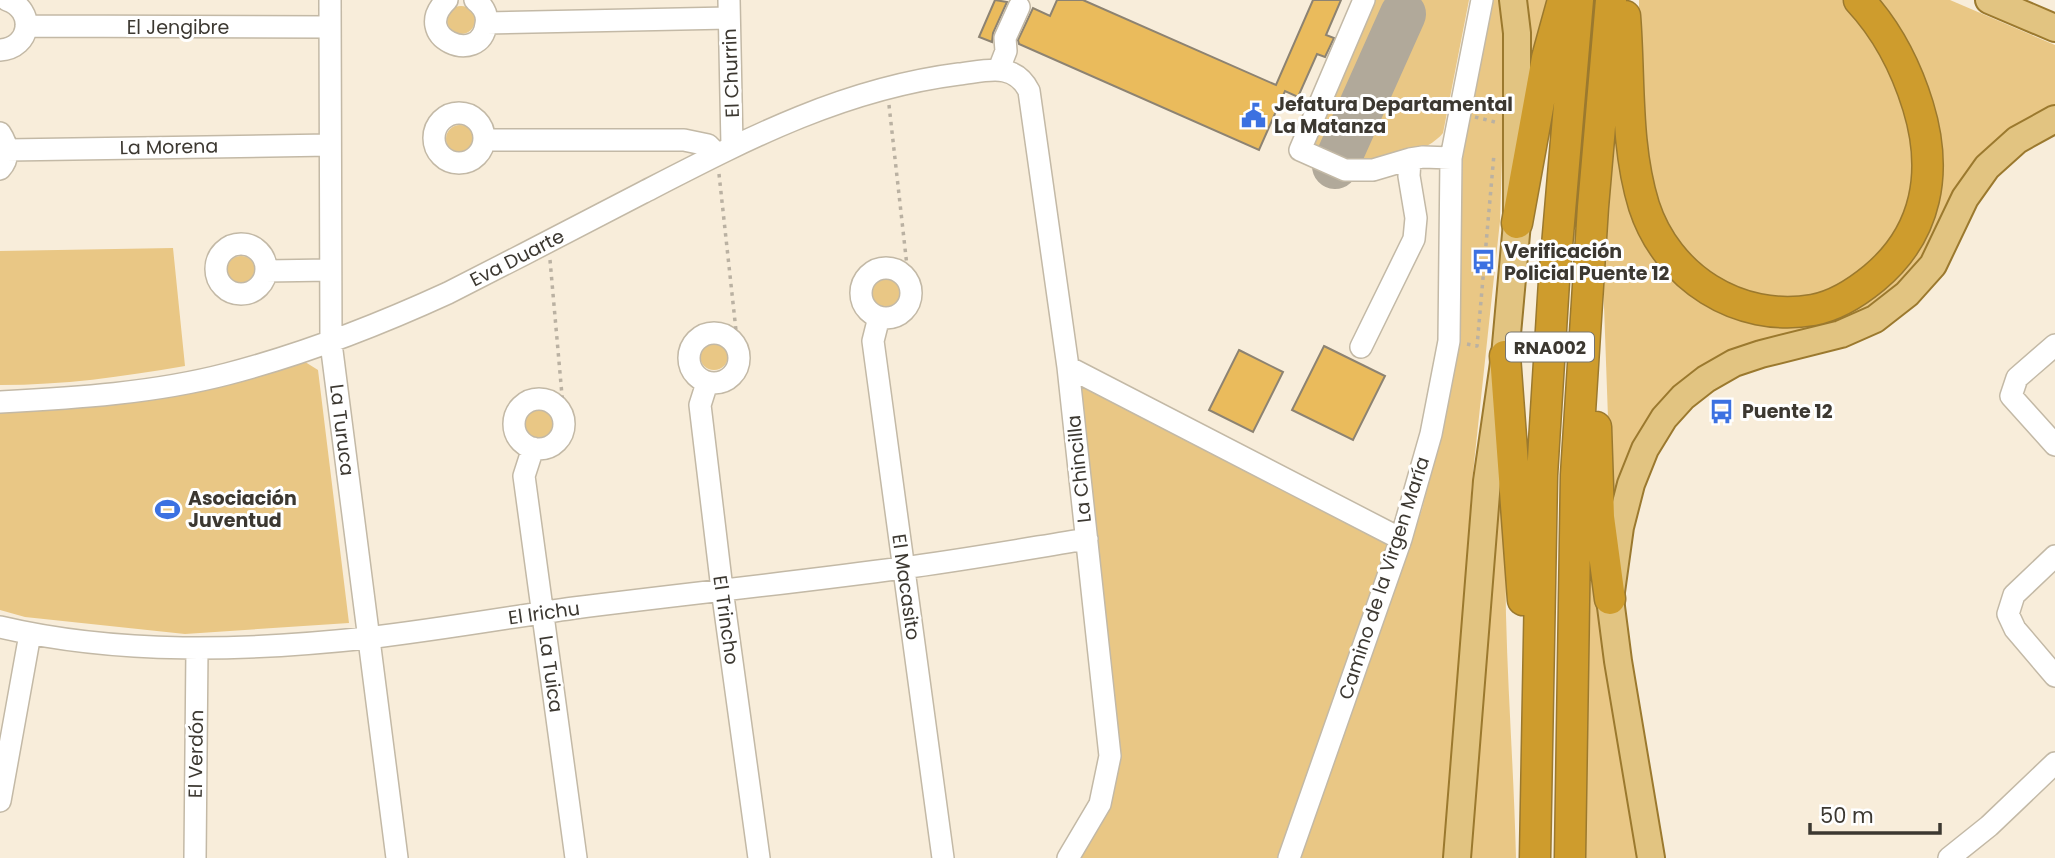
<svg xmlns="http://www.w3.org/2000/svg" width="2055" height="858" font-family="Poppins,sans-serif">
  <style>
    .green { fill: #e9c785 }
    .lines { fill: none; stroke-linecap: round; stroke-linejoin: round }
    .taxiway { stroke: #b1a99a; stroke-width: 46 }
    .building { fill: #eabb5c; stroke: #8d8372; stroke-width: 2 }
    .minor-casing { stroke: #c3b9a6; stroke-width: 24 }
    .major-casing { stroke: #9b792e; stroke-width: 30 }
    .highway-casing { stroke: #9b792e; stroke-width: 33 }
    .path { stroke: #bab1a2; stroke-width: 3.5; stroke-dasharray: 3.5 5; stroke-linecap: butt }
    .minor { stroke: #fff; stroke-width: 21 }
    .major { stroke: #e2c481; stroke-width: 26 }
    .highway { stroke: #ce9c2d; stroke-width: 30 }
    .labels { text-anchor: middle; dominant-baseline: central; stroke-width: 6; stroke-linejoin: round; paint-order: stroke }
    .shield { fill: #fff; stroke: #76746f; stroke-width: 2 }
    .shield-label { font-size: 18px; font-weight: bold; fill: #3c3831 }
    .street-label { font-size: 19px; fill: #3c3831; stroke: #fff }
    .poi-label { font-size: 19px; font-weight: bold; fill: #3c3831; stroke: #fff; text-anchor: start }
  </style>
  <rect width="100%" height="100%" fill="#f8edda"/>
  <path class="green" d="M1369,0H1469L1443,133C1426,154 1376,167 1350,163C1338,161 1324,153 1313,148L1310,137Z
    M1492,0H1501L1506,35L1500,221L1472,482L1446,858H1300L1411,542L1422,509L1440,438L1459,343L1461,159Z
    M1524,0H1548L1535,49H1532Z
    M1639,0H1845L1904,88L1917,186L1898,239L1837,291L1785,304L1719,288L1663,232L1639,147Z
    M1872,0H1950L2055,45V110L2048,112L1904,285L1870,311L1701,369L1618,503L1611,502L1603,278L1606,208L1614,131L1618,129L1690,285L1844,308L1936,191Z
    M447 20a14 14 0 1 1 28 0a14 14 0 1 1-28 0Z
    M446 139a14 14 0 1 1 28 0a14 14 0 1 1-28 0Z
    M173,248L185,366C121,377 64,385 0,385V251Z
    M227 270a14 14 0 1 1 28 0a14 14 0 1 1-28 0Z
    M870 291a16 16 0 1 1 32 0a16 16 0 1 1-32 0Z
    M700 356a14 14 0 1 1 28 0a14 14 0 1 1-28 0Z
    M302,360L318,370L349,623L185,634L25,617L0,610V408Z
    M1084,387L1385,539L1387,550L1277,858H1078L1108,807L1080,390Z
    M523 423a16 16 0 1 1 32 0a16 16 0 1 1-32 0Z
    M1500,502C1509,530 1505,584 1506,615C1508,696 1514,777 1516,858H1467L1495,529Z
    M1587,505L1640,858H1581Z"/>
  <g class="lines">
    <path class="taxiway" d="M1335,166L1403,14"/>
  </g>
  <path class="building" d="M995,0L1007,2L993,33L992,42L979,37Z
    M1057,0H1083L1276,85L1313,0H1341L1326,35L1334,38L1325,57L1317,54L1298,97L1285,91L1259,150L1019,44L1018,40L1033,8L1050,16Z
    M1324,346L1385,376L1353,440L1292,410Z
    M1239,350L1283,372L1253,432L1209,410Z"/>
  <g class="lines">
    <defs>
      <path id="minor" d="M330,0L331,343L397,858
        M447,0C408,37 481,68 486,24C488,14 483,6 475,0
        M729,0L732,146
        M1364,0L1300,150L1345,170H1373L1410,159L1423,157L1451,158
        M487,23L729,18
        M26,26L330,27
        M0,50C31,48 36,10 7,0
        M999,69L1006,51L1005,38L1019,7
        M434 138a25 25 0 1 1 50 0a25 25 0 1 1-50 0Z
        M0,133C8,145 10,158 0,169
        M485,140H684L708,145L717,154
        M7,150L330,145
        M216 269a25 25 0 1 1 50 0a25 25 0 1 1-50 0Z
        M861 293a25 25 0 1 1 50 0a25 25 0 1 1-50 0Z
        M266,271L330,270
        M879,317L873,341L943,858
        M689 358a25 25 0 1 1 50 0a25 25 0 1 1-50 0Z
        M2055,345L2017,378L2011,396L2055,445
        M1361,347L1414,239L1416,218L1409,176L1410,159
        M1068,367L1401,539
        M707,383L700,405L722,589L759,858
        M514 424a25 25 0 1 1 50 0a25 25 0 1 1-50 0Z
        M0,402C76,398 154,393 227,374C304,354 376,326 448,293C513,260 577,227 642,193C745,140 841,89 959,74C986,71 1014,61 1029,91L1068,367L1110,756L1100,804L1068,858
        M533,448L524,476L576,858
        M2055,556L2014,595L2008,614L2015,629L2055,676
        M0,627C119,655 246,651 367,638C436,630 505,618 574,608C683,594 792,583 902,568C963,560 1025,549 1087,539
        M0,801L30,634
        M195,858L197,649
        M1289,858L1401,539L1431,434L1449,341L1451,158L1482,0
        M1949,858L1989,826L2055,763"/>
      <path id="major" d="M1989,0L2055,28
        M1457,858L1487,481L1505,356L1517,223V33L1513,0
        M1651,858L1618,661L1610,599L1620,527L1631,484L1645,449L1664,418L1683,397L1706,379L1734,363L1761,354L1841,334L1875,319L1907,294L1933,265L1965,198L1987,167L2017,140L2055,119"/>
      <path id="highway" d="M1625,16C1630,79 1625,145 1644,206C1667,277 1738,323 1813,310C1835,306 1857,292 1874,278C1928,233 1938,171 1918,106C1906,67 1887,30 1859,0
        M1517,223L1547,58L1563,0
        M1505,356L1523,600
        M1596,427L1599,517L1610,599
        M1535,858L1542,475L1554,281L1578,0
        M1570,858L1576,475L1593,207L1611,0"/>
    </defs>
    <use href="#minor" class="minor-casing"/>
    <use href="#major" class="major-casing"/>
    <use href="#highway" class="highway-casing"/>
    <path class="path" d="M889,105L909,284
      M1475,117L1495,122
      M719,174L738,349
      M550,260L564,418
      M1467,344L1477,346L1494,154"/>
    <use href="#minor" class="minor"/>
    <use href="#major" class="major"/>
    <use href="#highway" class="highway"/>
  </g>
  <defs>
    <symbol id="civic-bare" viewBox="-9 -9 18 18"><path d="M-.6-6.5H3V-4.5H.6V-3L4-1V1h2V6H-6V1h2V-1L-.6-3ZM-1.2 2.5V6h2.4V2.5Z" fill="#3c71e1" stroke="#fff" stroke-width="2.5" paint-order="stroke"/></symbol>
    <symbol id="bus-bare" viewBox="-9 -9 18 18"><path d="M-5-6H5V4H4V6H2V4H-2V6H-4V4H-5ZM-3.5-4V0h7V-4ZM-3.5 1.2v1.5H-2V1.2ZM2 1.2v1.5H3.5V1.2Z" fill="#3c71e1" stroke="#fff" stroke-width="2.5" paint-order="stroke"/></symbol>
    <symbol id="stadium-bare" viewBox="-9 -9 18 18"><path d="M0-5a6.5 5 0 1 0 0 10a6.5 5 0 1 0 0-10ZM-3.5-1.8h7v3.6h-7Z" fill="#3c71e1" stroke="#fff" stroke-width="2.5" paint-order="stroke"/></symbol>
  </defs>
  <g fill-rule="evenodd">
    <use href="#civic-bare" x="1236" y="98" width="35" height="35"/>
    <use href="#bus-bare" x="1466" y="244" width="35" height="35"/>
    <use href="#bus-bare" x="1704" y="394" width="35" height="35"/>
    <use href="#stadium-bare" x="150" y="492" width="35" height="35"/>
  </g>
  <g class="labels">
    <rect class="shield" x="1506" y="332.5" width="88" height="29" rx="5"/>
    <g class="shield-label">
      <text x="1550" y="347">RNA002</text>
    </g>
    <g class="street-label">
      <text x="178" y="27">El Jengibre</text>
      <text transform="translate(731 73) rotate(-92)">El Churrin</text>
      <text transform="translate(169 147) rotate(-1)">La Morena</text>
      <text transform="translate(517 258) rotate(-27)">Eva Duarte</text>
      <text transform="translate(342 430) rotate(83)">La Turuca</text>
      <text transform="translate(1079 469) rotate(-96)">La Chincilla</text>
      <text transform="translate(1384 578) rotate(-72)">Camino de la Virgen María</text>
      <text transform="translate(906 587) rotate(82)">El Macasito</text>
      <text transform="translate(544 613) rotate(-8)">El Irichu</text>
      <text transform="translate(726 620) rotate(82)">El Trincho</text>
      <text transform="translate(551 674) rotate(82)">La Tuica</text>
      <text transform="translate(196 754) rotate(-89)">El Verdón</text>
    </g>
    <g class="poi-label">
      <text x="1274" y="104">Jefatura Departamental<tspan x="1274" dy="22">La Matanza</tspan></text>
      <text x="1504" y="251">Verificación<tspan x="1504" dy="22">Policial Puente 12</tspan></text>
      <text x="1742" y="411">Puente 12</text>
      <text x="188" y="498">Asociación<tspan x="188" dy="22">Juventud</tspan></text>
    </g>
  </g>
  <path d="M1810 823v10h130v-10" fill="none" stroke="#3c3831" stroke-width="3.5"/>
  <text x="1820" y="823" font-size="21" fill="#3c3831" stroke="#ffffff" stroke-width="5" paint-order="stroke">50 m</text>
</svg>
